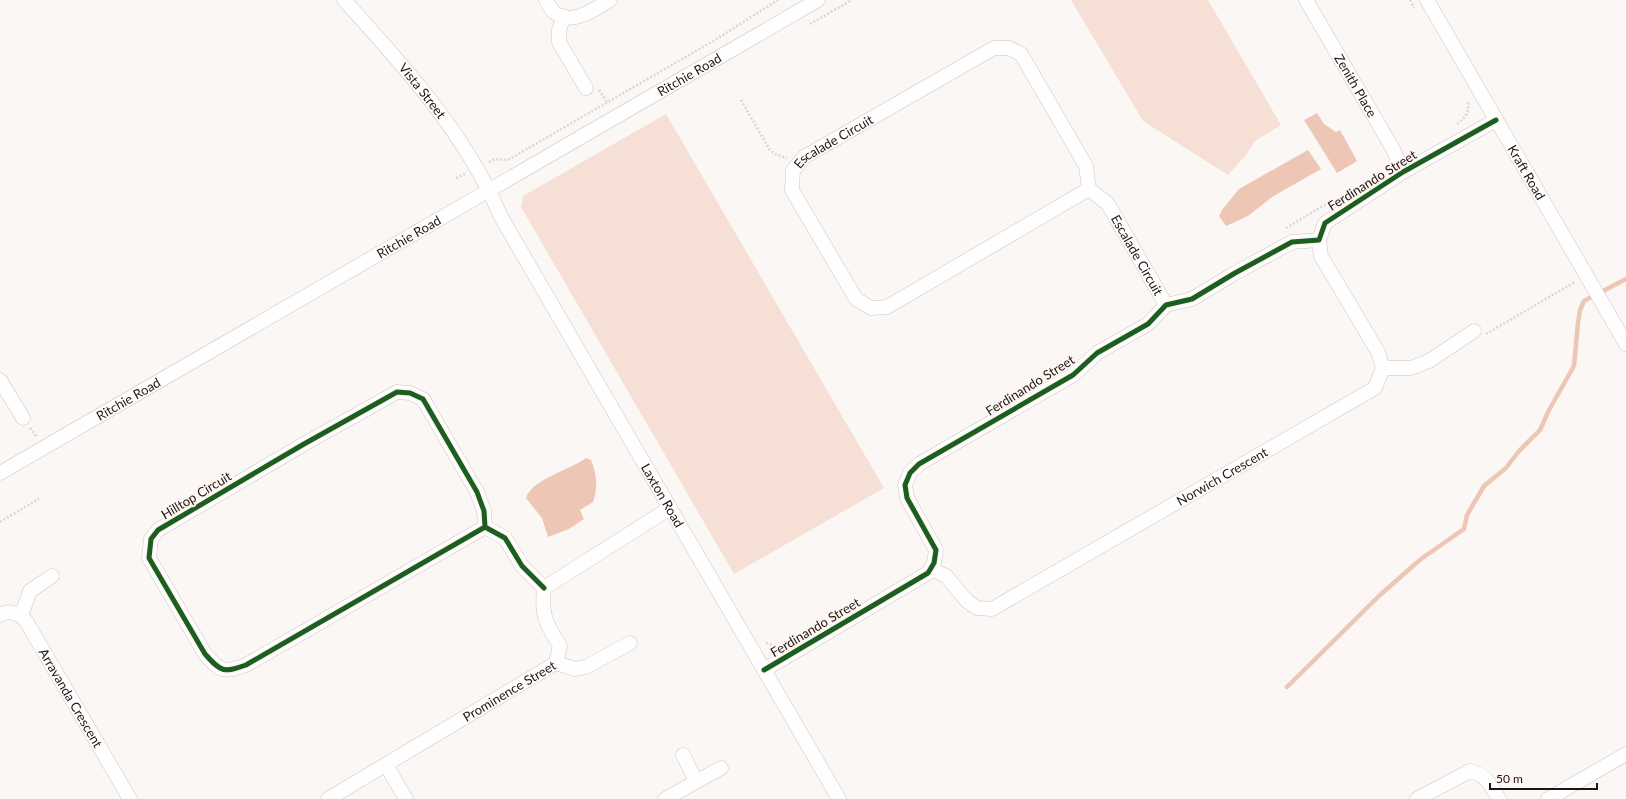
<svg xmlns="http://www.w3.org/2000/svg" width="1626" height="799" font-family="Lato,sans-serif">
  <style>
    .green { fill: #f6e0d6 }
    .water { fill: #edc6b5 }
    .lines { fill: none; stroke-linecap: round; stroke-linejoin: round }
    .stream { stroke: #edc6b5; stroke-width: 4.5 }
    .minor-casing { stroke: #cec6c2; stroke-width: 15 }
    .path { stroke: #d9d8d6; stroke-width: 2.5; stroke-dasharray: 2 2; stroke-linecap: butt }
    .minor { stroke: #fefefe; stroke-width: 14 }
    .cycleway-casing { stroke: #fef6f2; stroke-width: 8 }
    .cycleway { stroke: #1b5e20; stroke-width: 5 }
    .labels { text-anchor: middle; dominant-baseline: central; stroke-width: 4; stroke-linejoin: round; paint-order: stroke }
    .street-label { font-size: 13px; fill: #22150f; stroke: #fef6f2 }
  </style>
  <rect width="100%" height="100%" fill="#fbf7f5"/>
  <path class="green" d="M1071,0H1208L1281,125L1255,141L1246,155L1228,175L1143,121Z
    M666,114L884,488L734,574L521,207L523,196Z"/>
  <path class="water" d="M1317,113L1324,124L1336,132L1340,130L1357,161L1337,173L1304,120Z
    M1308,150L1321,169L1272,197L1248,216L1226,226L1219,216L1222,210L1239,189Z
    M586,458L591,460C597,474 598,488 593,502L580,510L584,519L569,529L548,537L542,518L526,498C532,479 570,470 586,458Z"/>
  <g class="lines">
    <path class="stream" d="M1287,687L1380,595L1421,559L1464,529L1467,515L1484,486L1506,468L1519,451L1540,430L1549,410L1574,366L1578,323L1580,310L1584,301L1626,279"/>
    <defs>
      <g id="minor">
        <path id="s1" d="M344,0C404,66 466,134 501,217L839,799"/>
        <path d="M546,0C548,4 551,10 555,13C572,26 595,9 610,0"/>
        <path id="s2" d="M1306,0L1393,149L1403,172"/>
        <path id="s3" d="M1427,0L1626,344"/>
        <path d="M564,16L559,30V42L586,88"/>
        <path id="s4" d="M1089,189L887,307L871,308L856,299L792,190L793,170L804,157L994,48H1009L1021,54L1086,166L1089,189L1108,204L1166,305"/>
        <path d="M1383,368H1411L1429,361L1474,331"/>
        <path d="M0,380L23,418"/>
        <path id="s5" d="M0,473L818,0"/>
        <path d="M485,527L246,665C223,673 221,672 205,654L149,558L151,539L158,530L304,444L397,392L410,393L423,399L477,492L484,511L485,527L505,538L522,566L544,588"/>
        <path id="s6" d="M931,569L946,576L967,601L977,608L992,609L1375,388L1383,368L1378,352L1321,256L1319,240"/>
        <path id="s7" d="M0,615C9,609 20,614 26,621L130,799"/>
        <path d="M21,616L30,591L52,576"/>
        <path d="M556,663L575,669L586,667L630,643"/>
        <path d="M764,670L928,573L934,563L936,550L907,498L905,485L910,473L919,464L1073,375L1097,353L1148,324L1166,305L1192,299L1235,273L1292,242L1319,240L1325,223L1403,172L1496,120"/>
        <path d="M683,755L696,781"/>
        <path d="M386,765L406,799"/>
        <path id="s8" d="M328,799L556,663L560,646C546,624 541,615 544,588L670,508"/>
        <path d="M665,799L721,768"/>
        <path d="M1417,799L1470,771C1486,774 1491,786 1499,799"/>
        <path d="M1548,799L1626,754"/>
      </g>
    </defs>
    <use href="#minor" class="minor-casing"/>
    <path class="path" d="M1410,0L1414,8
      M810,24L852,0
      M599,90L608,103
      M741,100L770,150L775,154L787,158
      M1457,124C1466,117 1470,112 1468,100
      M489,162L495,159L508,160L715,40L778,0
      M456,178L465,174
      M1286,228L1328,203
      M1486,334L1575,282
      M30,428L37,437
      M0,522L39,499
      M766,643L776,646"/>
    <use href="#minor" class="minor"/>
    <defs>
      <path id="cycleway" d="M485,527L246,665C223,673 221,672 205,654L149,558L151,539L158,530L304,444L397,392L410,393L423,399L477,492L484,511L485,527L505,538L522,566L544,588
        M764,670L928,573L934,563L936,550L907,498L905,485L910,473L919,464L1073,375L1097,353L1148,324L1166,305L1192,299L1235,273L1292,242L1319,240L1325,223L1403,172L1496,120"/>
    </defs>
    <use href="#cycleway" class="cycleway-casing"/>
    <use href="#cycleway" class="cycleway"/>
  </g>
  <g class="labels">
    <g class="street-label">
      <text stroke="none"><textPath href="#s5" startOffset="796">Ritchie Road</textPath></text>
      <text stroke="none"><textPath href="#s2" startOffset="99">Zenith Place</textPath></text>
      <text stroke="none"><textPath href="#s1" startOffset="120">Vista Street</textPath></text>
      <text stroke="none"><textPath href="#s4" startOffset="464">Escalade Circuit</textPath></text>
      <text stroke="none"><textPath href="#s3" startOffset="199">Kraft Road</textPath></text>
      <text transform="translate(1372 180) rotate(-32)">Ferdinando Street</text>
      <text stroke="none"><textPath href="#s5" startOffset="472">Ritchie Road</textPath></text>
      <text stroke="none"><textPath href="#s4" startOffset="914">Escalade Circuit</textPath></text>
      <text transform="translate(1030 385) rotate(-32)">Ferdinando Street</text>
      <text stroke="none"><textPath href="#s5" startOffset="148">Ritchie Road</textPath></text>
      <text stroke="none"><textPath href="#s6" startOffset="342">Norwich Crescent</textPath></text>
      <text transform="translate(196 495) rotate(-31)">Hilltop Circuit</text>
      <text stroke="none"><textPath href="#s1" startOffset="591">Laxton Road</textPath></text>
      <text transform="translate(815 627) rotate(-31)">Ferdinando Street</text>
      <text stroke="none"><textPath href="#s8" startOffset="211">Prominence Street</textPath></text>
      <text stroke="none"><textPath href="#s7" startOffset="118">Arravanda Crescent</textPath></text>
    </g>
  </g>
  <path d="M1490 783v6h107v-6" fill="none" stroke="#22150f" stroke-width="2"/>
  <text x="1496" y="783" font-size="12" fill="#22150f" stroke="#fef6f2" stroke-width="3" paint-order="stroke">50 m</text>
</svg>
